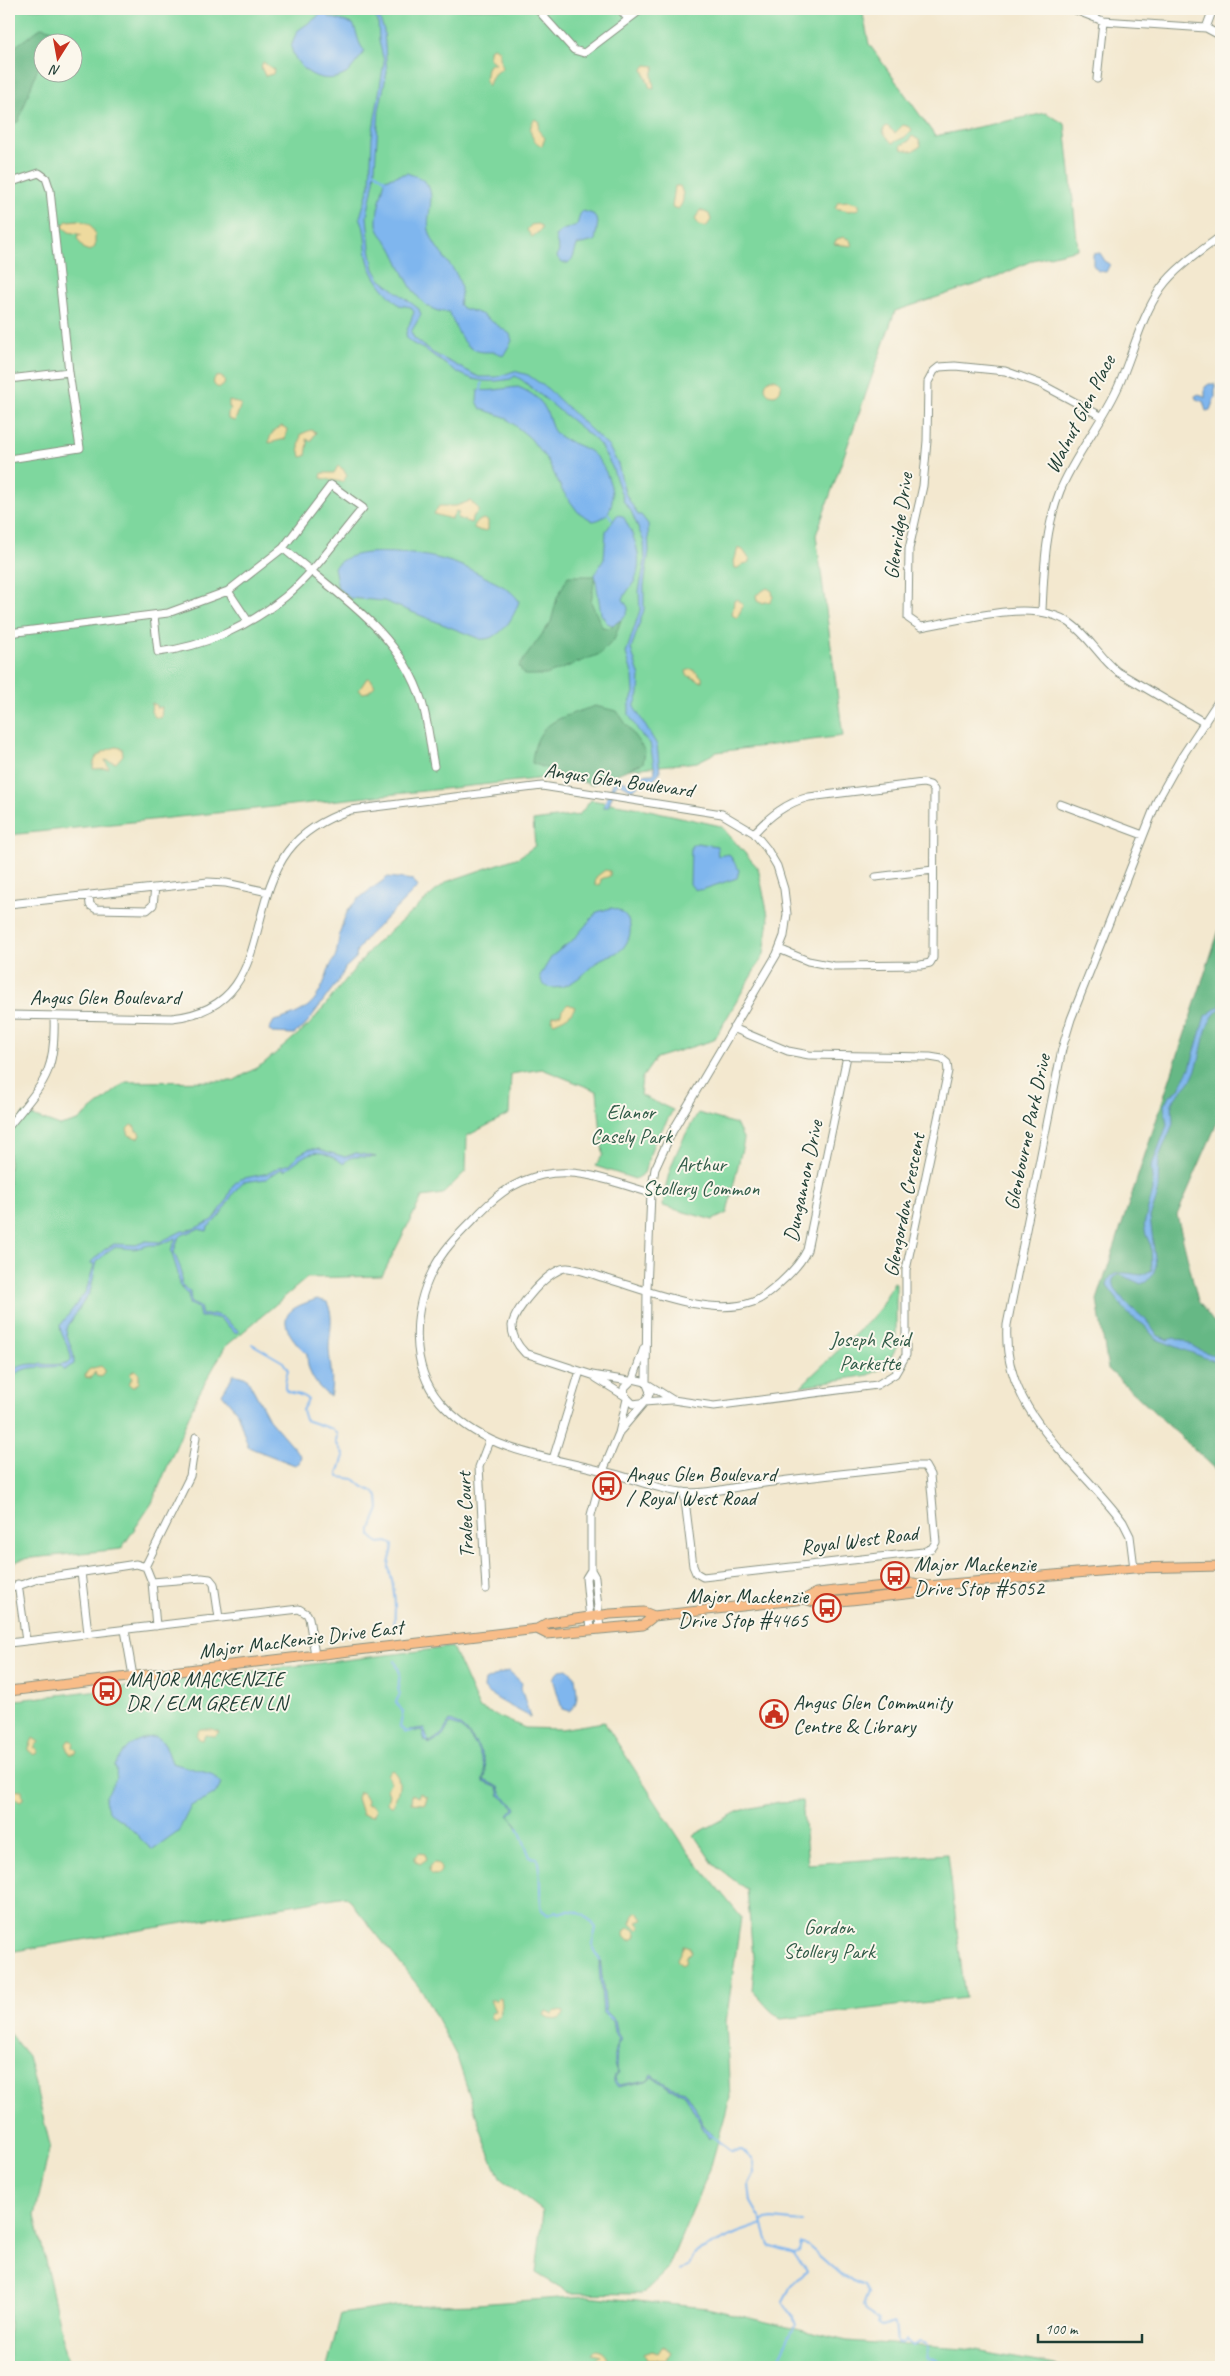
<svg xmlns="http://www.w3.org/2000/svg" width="1230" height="2376" font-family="Caveat,sans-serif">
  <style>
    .green { fill: #7ed79e; stroke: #4e8a69; fill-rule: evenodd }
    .forest { fill: #66b885; stroke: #427a5c }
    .sand { fill: #eeda9e; stroke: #868c69 }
    .water { fill: #7fb6ee; stroke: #4f7a91 }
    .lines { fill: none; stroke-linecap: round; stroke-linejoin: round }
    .stream { stroke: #7fb6ee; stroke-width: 2 }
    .minor-casing { stroke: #899282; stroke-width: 9 }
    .major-casing { stroke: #899282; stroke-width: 11 }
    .minor { stroke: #fff; stroke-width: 7 }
    .major { stroke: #f8bd89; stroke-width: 9 }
    .labels { text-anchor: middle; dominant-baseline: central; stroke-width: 4; stroke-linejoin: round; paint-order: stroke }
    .street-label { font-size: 21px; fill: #1f3d34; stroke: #fbf7ec }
    .park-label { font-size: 21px; fill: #325c49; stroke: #fbf7ec }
    .poi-label { font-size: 21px; fill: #1f3d34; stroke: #fbf7ec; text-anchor: start }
  </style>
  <rect width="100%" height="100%" fill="#fbf7ec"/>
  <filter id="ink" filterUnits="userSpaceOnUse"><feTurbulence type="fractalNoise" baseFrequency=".02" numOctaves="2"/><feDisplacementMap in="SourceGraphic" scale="10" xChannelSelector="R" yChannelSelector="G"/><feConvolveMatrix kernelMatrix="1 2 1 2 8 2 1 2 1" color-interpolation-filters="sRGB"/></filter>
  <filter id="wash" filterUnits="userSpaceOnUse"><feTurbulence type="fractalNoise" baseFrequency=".0096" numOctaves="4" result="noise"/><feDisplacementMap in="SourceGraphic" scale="20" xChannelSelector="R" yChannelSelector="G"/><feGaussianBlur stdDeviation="1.12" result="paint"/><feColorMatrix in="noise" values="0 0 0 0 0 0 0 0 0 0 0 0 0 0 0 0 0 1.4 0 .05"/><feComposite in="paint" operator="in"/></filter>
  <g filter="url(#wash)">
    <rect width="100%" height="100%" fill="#f3e8cf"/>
    <path class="green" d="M9,9H862L869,44L935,136L1046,113L1065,124L1078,249L1033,260L995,278L895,311L816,535L843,736L717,752L697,762L9,835ZM42,42H72V72H42Z
      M591,800L640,808L721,826L758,868L769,920L764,954L714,1040L656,1058L642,1078L640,1095L673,1110L653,1145L644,1173L635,1179L595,1166L603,1155L597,1091L542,1069L511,1074L509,1114L467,1136L466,1171L443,1194L422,1197L382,1276L307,1278L225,1347L196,1399L152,1503L121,1549L22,1559L9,1565V1133L24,1113L60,1126L78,1121L126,1082L233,1081L263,1064L310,1024L373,946L446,882L519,857L535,846L533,821L579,815Z
      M698,1113L736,1124L744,1140L727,1213L713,1220L663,1206C667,1167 679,1145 698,1113Z
      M894,1282L896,1283V1348L886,1366L869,1375L801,1386L870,1320L880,1308Z
      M452,1647L479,1708L525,1728L561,1729L604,1722L688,1852L741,1917L726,2022L730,2098L710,2169L667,2270L642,2294L570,2293L536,2273L543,2211L500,2178L485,2142L457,2057L423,1992L346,1896L9,1952V1701Z
      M802,1801L808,1864L948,1854L965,1998L781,2019L770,2010L752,1990L754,1968L747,1890L714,1865L694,1835L739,1811L779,1802Z
      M9,2033L28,2056L50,2145L35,2216L69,2367H9Z
      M587,2296L707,2308L847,2341L965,2349L1065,2367H327L341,2314L395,2306L477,2304Z"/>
    <path class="forest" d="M42,27L53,30L48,42H42V57L18,122L9,124V51Z
      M568,576H595L591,602L602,627L609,628L621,620L614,640L600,654L546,675H524L519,666L551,622L557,598Z
      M595,706L617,711L645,751L643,763L591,785L532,763C535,720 561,718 595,706Z
      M1221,924V1114L1177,1215L1198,1301L1221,1332V1474L1108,1369L1097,1300Z"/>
    <path class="sand" d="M493,47L499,50L502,69L494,74L488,86L485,81L487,68L490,64H496L489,58V50Z
      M263,62L274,70L273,74L265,76L261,67Z
      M646,65L655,66L652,75L654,89L650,88L643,69Z
      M535,119L539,122L538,130L545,138L542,146C532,142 526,128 535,119Z
      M903,125L910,127L912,130L905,137L892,143L883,132L884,128L887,126L895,133Z
      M912,136L919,140L921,146L912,151L902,149L901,145L909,141Z
      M675,186H680C684,194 685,202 678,209L672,207Z
      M848,201L859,204V209L849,211L835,208L838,202Z
      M700,210L709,214L711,220L706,227L699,225L695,219Z
      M79,220L90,224L95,233V247L90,251L84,249L77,238L78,235H82L69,232L62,226L67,221Z
      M537,224L541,226V230L532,237L527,230L531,225Z
      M844,237L850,240L852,246L834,244L837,239Z
      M213.5 382a5.5 5.5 0 1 1 11 0a5.5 5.5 0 1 1-11 0Z
      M765 387a8 8 0 1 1 16 0a8 8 0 1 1-16 0Z
      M229,401L241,404L235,421L228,419V413L231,409L229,407Z
      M282,426L287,429L285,439L269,443C269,435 275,429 282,426Z
      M311,430L316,432L311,441L306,439L308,442L306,456L301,457L299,447L301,434Z
      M338,466L343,469L347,476L342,482L321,478L322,473H334Z
      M470,501L478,508V512L472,517L471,523L457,518L459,512L456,511L451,519L434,514L439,506H456Z
      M483,519L488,521V530L481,531L474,528L475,523Z
      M738,548L743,550L750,560L748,563L743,564L738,568H735L734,562Z
      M767,588L772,591L773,597L771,601L761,603L757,601L756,595Z
      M738,599L743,606L737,618L732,615L734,601Z
      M692,669L702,677V682L687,675L686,671Z
      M367,678L371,679L375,686L368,692L363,693L359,690Z
      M152,703L156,705V708L162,707L161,718L155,717L151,712Z
      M116,747L122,748L123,755L116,763L105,760L109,768L93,769C93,755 103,751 116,747Z
      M605,870L610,871V876L601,879L600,885H595L596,877Z
      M568,1004L575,1007C570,1017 563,1019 554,1023L552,1021L553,1016L561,1014L562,1010Z
      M131,1125L135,1127L136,1131L139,1132L140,1136L137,1138L129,1135L127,1129Z
      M101,1366L105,1370L101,1377L96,1376L95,1372L91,1378L85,1377C86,1368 94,1368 101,1366Z
      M134,1370L137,1371L139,1374V1383L132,1387L129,1384L132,1378L130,1374Z
      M200,1729H213L219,1732L215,1736L205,1735L203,1740L199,1739L196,1734Z
      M33,1738L39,1742L34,1747L38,1749V1753L34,1755L28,1750Z
      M69,1740L74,1742L73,1747L77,1751L75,1754H70L66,1744Z
      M392,1770C405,1781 397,1795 392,1806H390L387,1803L389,1794L387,1788L391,1782L387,1774Z
      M9,1784L14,1786V1791L22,1790L23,1799L20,1801L9,1794Z
      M359,1792L363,1793L367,1800L366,1805H371L376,1810L373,1816L362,1814L357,1798Z
      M420,1793L427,1797L425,1804L411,1803L412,1794L418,1797Z
      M420,1853L425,1854L427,1859L420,1864L415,1861V1857Z
      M429 1869a6 6 0 1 1 12 0a6 6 0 1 1-12 0Z
      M638,1912L643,1920L637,1922L641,1927L638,1930L631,1924L634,1915Z
      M624 1934a6 6 0 1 1 12 0a6 6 0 1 1-12 0Z
      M684,1945L689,1947L692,1952L686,1956L685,1963L682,1965L679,1963L677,1959Z
      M498,1997L501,1998L502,2005L499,2017L494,2020L490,2017L492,2012L495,2011L490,2000H497Z
      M546,2011L553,2014L556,2011L564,2012V2014L560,2019L549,2018L544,2015Z
      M663,2346L671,2352L666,2360H647L644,2354L652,2351L658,2353Z
      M595,2349C602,2350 608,2353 608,2361L602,2367H587L601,2355L591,2353Z"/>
    <path class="water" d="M324,9H327L329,17L353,24C358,33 357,44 365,51C363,54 349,72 346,74C322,87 297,71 291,47L297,31L316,18Z
      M369,9L376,10L384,30L387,72L379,110L374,181L367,216L370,248L374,269L380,279L419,309L421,315L411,332L414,338L433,353L479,377H497L514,371L528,375L548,389L609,447L618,464L625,493L638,515H641L648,524L649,551L644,586V610L631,649L640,677L639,694L634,707L657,745L660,772L651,782L644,781L632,790L619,783L616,785L608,807H603L614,781C624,778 634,787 642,780L640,775L653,774L655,772L650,743L641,735L629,715V705L634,693L633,677L626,653L640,610L639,591L645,561L644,542L631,511L624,502L612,467L600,445L592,437L522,380L515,376L511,379C471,387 458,373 427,351C420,347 413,345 407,339L406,333L414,312L411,307L399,305C384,291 371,277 367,256C365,243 366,230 360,217L370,184L372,137L384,62L379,41L378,21Z
      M407,173C414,176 422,177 427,184C436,197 426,215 429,230C436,259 470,272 459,304L462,308L481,314L510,334L512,341L503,356C496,351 493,352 484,352C463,351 456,328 449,312C415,314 404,270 391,247C386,239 378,234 377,224C376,210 383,192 385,179Z
      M583,211L593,214L598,222L595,241L577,245L573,258L568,263H562L557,257L559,250L555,236L563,230L577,225L580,214Z
      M1100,253L1105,261L1110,264L1106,272L1098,271L1093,265V254Z
      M1209,384H1215V397L1210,410L1206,411L1203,401L1196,399L1195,396L1199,394L1205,398V387Z
      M518,387C532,393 543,400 548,415C551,422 551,430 558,435C568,443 582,445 592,453C610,468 626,516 593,521L578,512L562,490L548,461L530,438L505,417L481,409L477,401L478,390C492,392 504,388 518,387Z
      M617,515L623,516C634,536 645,559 634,582C630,588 626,592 623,599C624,602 629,607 628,610C627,616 617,623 612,625L607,623L601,614L595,574L604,559L606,531Z
      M396,553C429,554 456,561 485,577C498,584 510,588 519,601C514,618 500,641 480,639L384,601L350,598L338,588L334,567C349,551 375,552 396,553Z
      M697,843L717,846L718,856L729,854L739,870L737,878L701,890L694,889L690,884L691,846Z
      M388,877L413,880L418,887L367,937L357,951L356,958L345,968L341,977L304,1027L294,1034L272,1033L269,1030L274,1021C304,1013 317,1005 327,974C329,966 336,959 337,950C339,936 342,919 350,908C359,896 375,887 388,877Z
      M611,908C632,911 636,934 622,949C615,955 605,956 598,961C590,967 583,976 574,981C564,988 542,994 540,976L552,956L574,939L597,912Z
      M1221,1005V1008C1202,1022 1204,1051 1195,1072C1189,1088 1178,1091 1172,1103L1173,1124L1159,1157L1158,1194L1150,1217L1156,1266L1153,1274L1146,1282L1141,1284L1119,1274L1113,1279L1115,1289L1126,1303L1146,1320L1157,1335L1168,1340C1180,1334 1188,1344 1198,1349C1205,1352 1213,1355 1221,1358V1364L1156,1339L1144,1325L1129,1315L1107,1286C1109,1267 1129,1274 1142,1275L1152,1270L1151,1246L1146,1235L1144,1224L1153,1190L1151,1168L1167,1125L1164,1105L1169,1097L1178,1090L1190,1068L1205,1016Z
      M309,1149H318L345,1157L356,1153L376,1157C365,1159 350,1152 344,1164C315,1145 310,1151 284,1171V1168L281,1169L266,1179L243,1182C228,1196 225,1215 208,1227L207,1231L198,1229L182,1235L178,1239L174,1252L182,1272L181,1284L190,1292L191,1303L200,1307L202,1315L214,1314L222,1317L239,1331L236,1333L220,1319L213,1317H200L198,1308L189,1304L188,1294L179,1285L178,1273L171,1251L176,1238L159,1245H150L134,1249L114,1247L107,1252L97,1262L90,1292L66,1329C67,1341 75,1350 74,1364L64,1370L61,1366C43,1369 22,1363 9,1380V1374C26,1355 52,1371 71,1361C72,1348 61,1338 60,1326L86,1291L94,1266L93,1263L91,1264V1262L104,1250L114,1244L136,1245L146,1241L160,1242L182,1231L193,1229L213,1220L225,1203L233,1185L240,1179L269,1173L279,1167L290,1164L298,1155Z
      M317,1299L327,1302C335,1318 329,1333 329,1349C330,1366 334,1380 330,1397C315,1385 307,1373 307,1354C298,1345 275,1323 292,1310C298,1305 309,1302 317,1299Z
      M234,1374L247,1378L269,1419L301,1456L299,1463L295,1465L253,1449L248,1446L237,1412L222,1394Z
      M567,1669L575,1676C576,1689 581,1703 569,1711L562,1709L553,1678L560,1670Z
      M509,1671L522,1683L521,1688L530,1717C517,1709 491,1698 484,1688L485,1681L499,1674Z
      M450,1721C468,1725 493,1763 484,1780L499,1787L502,1795L515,1806L516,1809L509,1816L520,1828L518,1829L516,1823L508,1815L514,1809L513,1806L500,1796L498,1788L484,1782C483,1778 486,1775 485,1771C482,1754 469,1727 450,1724L443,1736L429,1744L425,1741L422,1730L410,1732L409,1730L424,1728L429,1743L442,1734Z
      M156,1737L165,1744L172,1763L211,1774L221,1783C217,1799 202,1799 191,1806L178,1832L153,1850C144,1844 138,1835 130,1828C120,1817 106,1816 105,1798C110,1788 120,1778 115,1766C123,1748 136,1737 156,1737Z
      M600,1958L606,2011L614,2019L616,2031L621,2039L617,2046L616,2068L619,2072L615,2077L616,2082L619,2085L648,2080L651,2074L670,2087L685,2091L694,2105L702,2123L712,2135L709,2139L684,2093L670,2089L652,2076L646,2081L618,2087L614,2082V2076L618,2073C611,2064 614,2048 619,2039L614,2032L612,2021L603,2012L599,1967Z"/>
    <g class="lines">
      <path class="stream" d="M374,171L385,180
        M481,391L482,383
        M608,513L612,519
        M252,1344L283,1362L288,1370C278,1405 294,1385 308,1400L302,1410L305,1420L332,1429L337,1434L336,1442L344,1456L338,1474L339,1477L354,1479L363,1487L374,1492L378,1497L379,1509L371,1529V1536L378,1543L388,1542L393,1545C393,1552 388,1562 389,1568C395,1591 396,1604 394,1628
        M395,1661L400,1673L398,1689L400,1694L396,1702L403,1712L400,1727L406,1732L411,1731
        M518,1827L530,1857L537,1858C542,1876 538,1893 542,1910L548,1915L555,1911L559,1913C574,1906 588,1916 596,1928L592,1944L600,1961
        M710,2135L731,2151L742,2150L753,2160L754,2174L749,2184L751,2202L762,2221L769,2246L794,2254C797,2262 805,2264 807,2271L791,2286L783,2301L792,2315L795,2326L774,2367
        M762,2221L772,2219L802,2222
        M794,2254L799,2252L801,2244L807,2245L842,2276L864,2286L868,2293L863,2306L865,2311L879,2320L878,2325L881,2327L895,2323L897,2343H902L906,2340L913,2346L921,2342L927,2344L929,2349L927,2359L937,2360L942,2367
        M680,2271L689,2265L695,2253L737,2233L763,2224"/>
    </g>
  </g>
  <g filter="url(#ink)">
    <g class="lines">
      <defs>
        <path id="minor" d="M537,9L574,50L584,53L642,9
          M620,9L628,19
          M1073,9L1103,21L1206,28L1221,36
          M1206,28L1213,9
          M1097,79L1103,21
          M9,183L39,173L46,178L50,190L69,372
          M9,379L69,372L80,448L9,459
          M1101,416L1041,384L1005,371L955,366L939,367L934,371L928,382L927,441L923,486L909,549L908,618L921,627C964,620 1033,597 1070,623C1089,636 1100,658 1118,672L1205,723
          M283,548C335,593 401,632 422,702C428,722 430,745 434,766
          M228,591L248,621
          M1042,610C1044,570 1045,529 1060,491C1075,454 1103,422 1119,385C1133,353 1141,317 1161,288C1176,267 1201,251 1221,236
          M9,633L168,613L228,591L283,548L331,485L363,508C338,537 315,572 285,597C249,626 204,647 158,652L154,616
          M1060,804L1143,835
          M754,833C770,816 786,803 809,797L923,783L930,785L934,790L933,958L930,963L921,965L834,966L808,961L779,949
          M876,877L933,870
          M89,895L90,905L96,909L147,910L153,905L155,888
          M9,904L208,882L226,883L268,892
          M9,1015L172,1018C272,1008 244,910 288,851C304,830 327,818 351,810L542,786L722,814L754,833L767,849L777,866L784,889L787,914L784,936L777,954L672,1132L655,1169L651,1193L647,1290L646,1382
          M9,1126C43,1083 56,1075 54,1017
          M651,1193C614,1183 582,1167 542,1175C511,1182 492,1199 472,1221C457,1236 442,1251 433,1270C412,1310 410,1367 440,1402C486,1454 545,1455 607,1472C632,1478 655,1489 681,1492C705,1495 733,1487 757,1484C809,1477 861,1472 913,1466H925L930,1475L936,1542L932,1548L923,1552L703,1577L696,1573L693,1566L684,1492
          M596,1378L625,1396
          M633,1379L644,1348
          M629,1381L592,1375L525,1353C517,1345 512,1336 512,1326C514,1309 551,1266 568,1268C579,1269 590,1273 601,1277C644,1289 710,1318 753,1302C764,1298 772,1290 781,1282C791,1273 801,1263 807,1250L847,1056
          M649,1385L673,1400L714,1406L877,1385L895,1374L906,1355V1270L948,1071L947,1063L942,1059L930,1057L809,1055L788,1051L733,1028
          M644,1402L671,1400
          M621,1430L647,1399L650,1392L646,1382L633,1379L624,1388L625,1396L633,1404L641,1403
          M553,1459L580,1371
          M145,1567L190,1476L196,1437
          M1134,1568L1130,1536L1123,1522C1077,1460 1001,1411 1007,1325L1062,1049L1071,1019L1157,801L1181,758L1221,697
          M81,1572L88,1633
          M18,1584L26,1641
          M9,1589L38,1579L136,1564L146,1567L152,1582
          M486,1589L479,1467L489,1441
          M156,1626L152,1582L202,1578L210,1579L214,1584L219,1618
          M600,1629L595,1577L591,1570V1515L603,1471L619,1433L627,1399
          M125,1630L133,1676
          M591,1630L586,1578L591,1570
          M9,1643L299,1609L307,1614L309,1618L315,1655"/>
        <path id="major" d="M805,1599L817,1603L851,1600L915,1593L927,1586
          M537,1629L547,1634L643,1625L654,1616
          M9,1691L537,1629L548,1623L610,1614L644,1612L654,1616L805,1599L816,1593L913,1583L927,1586L1134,1568L1221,1566"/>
      </defs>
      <use href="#minor" class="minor-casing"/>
      <use href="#major" class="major-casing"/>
      <use href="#minor" class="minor"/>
      <use href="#major" class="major"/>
    </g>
  </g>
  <defs>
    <symbol id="bus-ring" viewBox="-11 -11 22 22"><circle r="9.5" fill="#fbf7ec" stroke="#c8321e" stroke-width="1.5"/><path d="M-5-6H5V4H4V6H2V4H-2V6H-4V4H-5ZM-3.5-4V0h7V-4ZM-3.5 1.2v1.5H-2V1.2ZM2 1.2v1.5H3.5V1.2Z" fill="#c8321e"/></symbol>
    <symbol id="civic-ring" viewBox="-11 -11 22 22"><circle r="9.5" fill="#fbf7ec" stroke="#c8321e" stroke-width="1.5"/><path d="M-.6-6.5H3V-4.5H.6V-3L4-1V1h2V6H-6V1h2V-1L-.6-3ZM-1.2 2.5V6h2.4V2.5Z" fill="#c8321e"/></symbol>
  </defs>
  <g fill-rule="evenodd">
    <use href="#bus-ring" x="591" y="1470" width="32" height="32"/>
    <use href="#bus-ring" x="879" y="1560" width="32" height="32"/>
    <use href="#bus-ring" x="811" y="1592" width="32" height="32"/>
    <use href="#bus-ring" x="91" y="1675" width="32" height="32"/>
    <use href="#civic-ring" x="758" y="1698" width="32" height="32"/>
  </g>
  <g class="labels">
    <g class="street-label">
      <text transform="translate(1080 414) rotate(-63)">Walnut Glen Place</text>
      <text transform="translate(898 526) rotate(-82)">Glenridge Drive</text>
      <text transform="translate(619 780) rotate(8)">Angus Glen Boulevard</text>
      <text x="105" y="997">Angus Glen Boulevard</text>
      <text transform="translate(1027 1132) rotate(-78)">Glenbourne Park Drive</text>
      <text transform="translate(803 1181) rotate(-78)">Dungannon Drive</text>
      <text transform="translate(904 1205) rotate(-79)">Glengordon Crescent</text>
      <text transform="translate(465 1515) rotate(-92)">Tralee Court</text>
      <text transform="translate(859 1540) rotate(-7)">Royal West Road</text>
      <text transform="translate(301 1639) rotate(-7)">Major MacKenzie Drive East</text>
    </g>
    <g class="park-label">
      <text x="631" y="1112">Elanor<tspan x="631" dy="24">Casely Park</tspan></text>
      <text x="701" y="1164">Arthur<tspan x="701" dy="24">Stollery Common</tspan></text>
      <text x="870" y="1339">Joseph Reid<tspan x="870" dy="24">Parkette</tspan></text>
      <text x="829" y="1927">Gordon<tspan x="829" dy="24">Stollery Park</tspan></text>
    </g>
    <g class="poi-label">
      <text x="626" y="1474">Angus Glen Boulevard<tspan x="626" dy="24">/ Royal West Road</tspan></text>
      <text x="914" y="1564">Major Mackenzie<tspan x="914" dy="24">Drive Stop #5052</tspan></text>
      <text x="808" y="1596" text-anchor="end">Major Mackenzie<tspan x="808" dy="24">Drive Stop #4465</tspan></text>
      <text x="126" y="1679">MAJOR MACKENZIE<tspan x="126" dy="24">DR / ELM GREEN LN</tspan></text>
      <text x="793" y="1702">Angus Glen Community<tspan x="793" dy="24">Centre &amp; Library</tspan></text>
    </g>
  </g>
  <rect width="1230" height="2376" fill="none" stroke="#fbf7ec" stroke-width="30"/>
  <g transform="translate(58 58) rotate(191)"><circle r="24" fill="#fbf7ec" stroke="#a3ada2"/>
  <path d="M0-4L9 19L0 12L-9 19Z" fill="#c8321e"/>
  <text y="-8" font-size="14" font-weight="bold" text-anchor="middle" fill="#1f3d34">N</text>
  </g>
  <path d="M1038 2334v8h104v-8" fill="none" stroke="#1f3d34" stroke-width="2.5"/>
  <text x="1045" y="2334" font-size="15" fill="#1f3d34" stroke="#fbf7ec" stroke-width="4" paint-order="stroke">100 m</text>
</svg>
